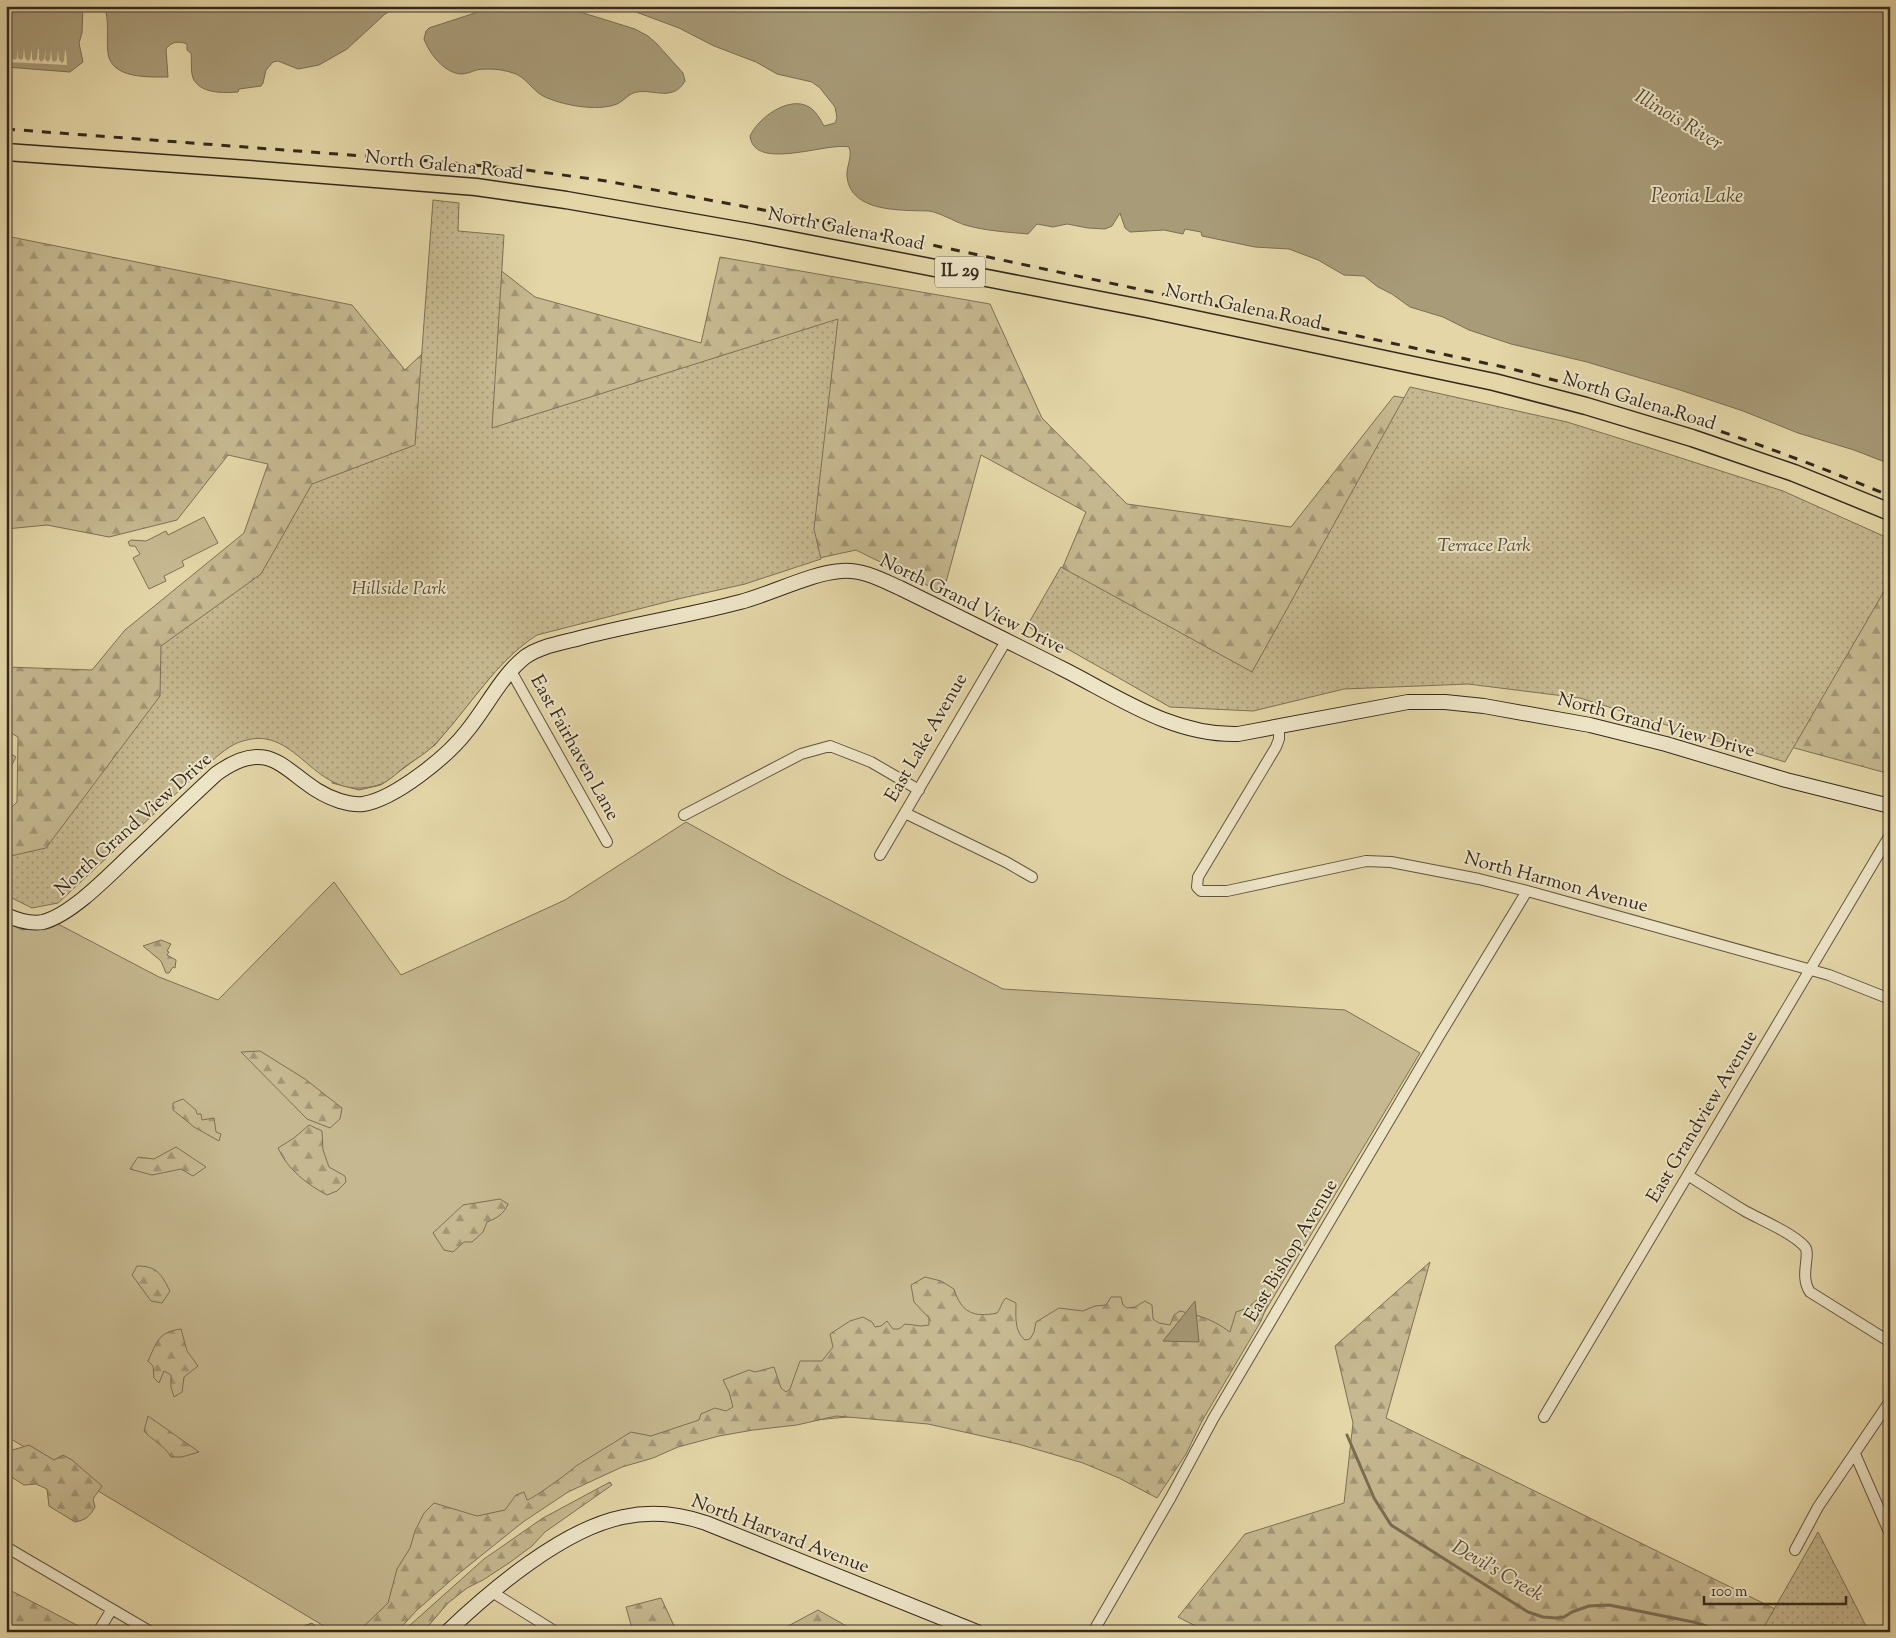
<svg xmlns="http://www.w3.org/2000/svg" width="1896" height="1638" font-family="'Sorts Mill Goudy',serif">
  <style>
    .grass { fill: #c6b890; stroke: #7e7056 }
    .forest { fill: url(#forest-firs); stroke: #7e7056 }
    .park { fill: url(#park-dots); stroke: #7e7056 }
    .water { fill: #a89b78; stroke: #7a6d54 }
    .pier { fill: #e4d6a7 }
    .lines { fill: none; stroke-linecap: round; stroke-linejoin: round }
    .stream { stroke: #7a6d54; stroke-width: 3 }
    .street-casing { stroke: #615440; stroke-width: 12 }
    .secondary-casing { stroke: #35281d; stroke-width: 16 }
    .primary-casing { stroke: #35281d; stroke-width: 19 }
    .street { stroke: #ede4c6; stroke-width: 10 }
    .secondary { stroke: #ede4c6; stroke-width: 14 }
    .primary { stroke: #e4d6a7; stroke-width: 16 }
    .rail { stroke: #35281d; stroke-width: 3; stroke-dasharray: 9 9; stroke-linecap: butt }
    .labels { text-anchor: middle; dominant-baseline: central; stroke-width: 4; stroke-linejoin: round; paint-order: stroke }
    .shield { fill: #ede4c6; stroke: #6c6050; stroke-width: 1 }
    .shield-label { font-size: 18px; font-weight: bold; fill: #35281d }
    .street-label { font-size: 19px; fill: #35281d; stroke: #ede4c6 }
    .park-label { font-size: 19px; font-style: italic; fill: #594c3a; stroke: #ede4c6 }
    .water-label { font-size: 20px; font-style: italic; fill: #584a38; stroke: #ede4c6 }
  </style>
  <defs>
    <pattern id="forest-firs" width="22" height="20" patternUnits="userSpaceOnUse" patternTransform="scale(1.25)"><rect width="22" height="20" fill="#c6b890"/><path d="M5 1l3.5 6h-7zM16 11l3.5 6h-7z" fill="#a29675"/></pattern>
    <pattern id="park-dots" width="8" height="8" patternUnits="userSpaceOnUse" patternTransform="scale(1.25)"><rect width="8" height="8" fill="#c6b890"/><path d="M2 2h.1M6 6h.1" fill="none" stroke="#a29675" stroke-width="1.8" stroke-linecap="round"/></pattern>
  </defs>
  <rect width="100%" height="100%" fill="#e4d6a7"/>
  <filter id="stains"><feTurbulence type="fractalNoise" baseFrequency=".004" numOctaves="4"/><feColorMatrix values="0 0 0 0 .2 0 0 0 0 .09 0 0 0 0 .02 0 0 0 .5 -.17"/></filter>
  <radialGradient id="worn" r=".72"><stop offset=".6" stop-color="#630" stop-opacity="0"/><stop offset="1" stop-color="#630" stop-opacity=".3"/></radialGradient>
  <path class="grass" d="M204,517L218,543L182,561L184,566L164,576L166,581L149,589L133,558L140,554L135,546H130L128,542L131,540L146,541L166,531L168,535Z
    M6,751L16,757L6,776Z
    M686,822L783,876L1003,989L1345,1010L1420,1053L1156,1493L1045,1432L943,1408L688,1432L515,1517L386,1632H334L6,1436V922L22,930L58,924L159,977L218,1000L334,882L401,975L565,900Z"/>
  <path class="forest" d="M446,228L535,297L701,343L720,257L990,304L1042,418L1127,504L1291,527L1394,396L1590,433L1581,556L1239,678L1046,607L1086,512L981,455L943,593L856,550L514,625L497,669L435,745L381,785L359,790L332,783L337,761L268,720L6,895V813L17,802L18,737L6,730V667L92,670L125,630L244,533L268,464L228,455L177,520L109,537L47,525L6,529V236L352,305L405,370L442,335Z
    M1890,541V774L1644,707Z
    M161,940L171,944L167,951L169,952L167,955L176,960L175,968L173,967L169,973H166L161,961L143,946Z
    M260,1051L305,1079L342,1108L340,1119L330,1128L307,1119L241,1052Z
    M183,1099L196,1110L197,1114H201L202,1120L214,1118L216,1132L221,1134L219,1141L194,1127L173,1110V1103Z
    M309,1125L322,1131L323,1150L329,1167L345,1176L346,1182L337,1191L327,1195C308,1185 287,1169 278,1148L294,1138Z
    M176,1147L206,1167L193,1176L181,1169L152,1175L130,1169L138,1157L154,1159Z
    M500,1199L508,1204C504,1214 497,1218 487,1222L483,1232L472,1242H464L453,1252L444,1250L433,1233L463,1205Z
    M1430,1262L1386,1418L1822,1632H1207L1178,1617L1245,1534L1344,1503L1353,1423L1335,1346Z
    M137,1266C157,1266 161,1274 170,1291L162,1303L151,1301L132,1275Z
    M925,1277L941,1281L954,1289C961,1312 973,1318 997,1313C1001,1308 1001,1303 1006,1298L1016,1303C1016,1316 1014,1331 1025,1340L1030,1339L1034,1332L1036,1322L1059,1308L1083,1311L1095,1306L1106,1305L1111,1297H1121L1123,1305L1127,1308L1135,1307L1145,1301L1152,1305L1153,1319L1159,1323L1170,1325L1174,1315L1180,1311C1201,1316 1212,1319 1230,1332L1236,1312L1248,1308L1263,1294L1268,1303L1261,1321L1202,1421L1186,1454L1157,1498L1119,1478L1083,1463L1018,1444L928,1424L836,1416L797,1425L753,1430L719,1436L678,1447L653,1458L622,1467L568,1492L523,1522L457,1575L416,1611L397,1632H358L388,1603L397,1569L410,1548L415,1531L424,1513L434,1503L477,1516L505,1510L516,1495L524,1492L527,1500C533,1499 571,1471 576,1466L631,1432L651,1436L699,1420L701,1414L715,1408L726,1411L733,1407L729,1392L723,1380L749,1370L755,1372L774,1367L781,1388L786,1392L790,1389L800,1361H822L833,1347L830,1334L850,1321L863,1317L872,1322L875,1327L881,1326L887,1321L893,1329H899L905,1324L921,1326L929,1325V1318L914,1302L911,1285Z
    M181,1329L187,1351L198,1366L184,1377L182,1392L174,1397L171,1387V1375L164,1371L159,1383L154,1378L153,1366L148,1361C157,1342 158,1332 181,1329Z
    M148,1416L199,1452L182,1457H171C165,1446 152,1440 144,1431Z
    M29,1445L54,1460L63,1455L72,1460L102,1486L93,1499L95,1507C90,1516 86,1520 75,1522L49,1506L47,1489L36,1484L24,1485L13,1478L6,1465V1452Z
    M610,1482L612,1485L545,1532L532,1546L509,1563L483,1580L467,1588L448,1603L423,1632H405L409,1626L484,1559L543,1518Z
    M6,1588L90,1632H6Z
    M661,1598L677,1632H633L626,1607Z
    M818,1610L857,1632H777Z
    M312,1623L322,1632H287Z"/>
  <path class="park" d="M433,200L459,203L458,231L504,235L492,428L838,319L814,529L821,559L745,584L678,599L537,635C495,662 470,707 436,743C427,753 414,760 403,768C396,774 387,783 378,785C314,805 299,723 243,741C230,744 218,756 208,764L58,903L32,908L6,895V857L46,848L160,696L161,646L261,574L312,484L415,445Z
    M1410,387L1567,422L1647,447L1783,491L1890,539V581L1785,762L1580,698L1468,684L1344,689L1253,711L1170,707L1027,626L1061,567L1252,672Z
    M1818,1532L1866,1626L1856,1632H1761Z"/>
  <path class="water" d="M6,6H83L82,33L79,43L83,62L70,72L6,67Z
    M104,6H420L396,8L385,14L347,49L319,65L298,69L278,61L273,62L266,70L263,83L261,86L239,89L238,92C225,93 202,94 194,80C190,73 192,61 191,53L187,50V44C179,41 172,41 166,49L168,77C149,77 111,79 108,53C106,38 110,21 104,6Z
    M484,6H544L577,11L635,29L648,36L657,44L683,73L685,81C673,102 654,89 637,92C629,93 624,101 617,104C597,112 561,105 543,96C532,90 525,76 513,73C502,69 487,68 476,70C471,72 466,74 461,74C444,73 429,53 424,39L426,31L429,28L478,12Z
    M620,6H1890V464L1854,450L1798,433L1743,411L1677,389L1587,362L1511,344L1469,330L1443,317L1410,307L1392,294L1378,287L1364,276L1344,275L1318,260L1289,249L1255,247L1202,236L1201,232L1185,229L1183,234L1164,230L1130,232L1125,228L1120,213L1112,226L1105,229L1088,228L1067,224L1053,227L1037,224L1028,234C1007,232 986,231 965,225C953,221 941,213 929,211C902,210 851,213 847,177C846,166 853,157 849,147C826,142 754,172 750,136C758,118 789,95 809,107C816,111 820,119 824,126L835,123L837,118L835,107L820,88L812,82L777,74L756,62L714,46L679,28Z
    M1195,1301L1199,1342L1163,1341Z"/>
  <path class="pier" d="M11,47H12V57L14,60L17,58L18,48V58L21,60L23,58L24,48L25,58L28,61L30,59L32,49V59L34,61L37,59L38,49H39V59L41,62L44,59L46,49L45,59L48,62L50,59L51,50L52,60L54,62L57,60L58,50L59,60L62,63L64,61L65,50L66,51L67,65L6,62V59L10,57Z"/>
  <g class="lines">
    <path class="stream" d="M1347,1435L1374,1498L1391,1525L1528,1612L1543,1617L1556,1618L1564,1617L1572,1612L1589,1606L1609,1605L1698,1623L1721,1632"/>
    <defs>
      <path id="street" d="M511,671L607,842
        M1279,727V739L1276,747L1198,877L1197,887L1201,891H1227L1366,861L1391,862L1479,879L1531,892L1829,975L1890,999
        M905,813L1006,862L1032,877
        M684,815L801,754L830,746L871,762L919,790
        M880,855L1006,641
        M1689,1176C1707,1187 1726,1200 1745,1211C1761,1220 1793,1233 1805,1247C1811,1255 1799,1276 1810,1292L1890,1342
        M1544,1417L1890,835
        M1855,1454L1890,1534
        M6,1547L151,1632
        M1795,1550L1818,1507L1890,1401
        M492,1592L556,1632
        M98,1632L112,1609
        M1093,1632L1171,1497L1213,1419L1439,1036L1527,891"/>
      <path id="secondary" d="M6,915C17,920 32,924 43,922C74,914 115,869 139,847C164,823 190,798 216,774C277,729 288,785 340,801C347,803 355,805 363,804C395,799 448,756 467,731C486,708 502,675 525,657C540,646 562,643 580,638C633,624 687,616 740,602C771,594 811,573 841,571C862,569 882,580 900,588C955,615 1010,642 1065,670C1120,698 1174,736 1238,734L1408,702H1445L1484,706L1590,725L1666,744L1786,780L1890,806
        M447,1632C491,1590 563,1529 623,1517C650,1511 680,1514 706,1523L977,1632"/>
      <path id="primary" d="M6,152L248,169L476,187L566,200L749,232L1147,309L1494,382L1586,406L1692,438L1794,473L1890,512"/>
    </defs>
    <use href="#street" class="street-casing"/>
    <use href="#secondary" class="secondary-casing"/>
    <use href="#primary" class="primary-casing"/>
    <use href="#street" class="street"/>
    <use href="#secondary" class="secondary"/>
    <use href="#primary" class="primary"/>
    <path class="rail" d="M6,129L430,161L527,170L606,181L796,216L1508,368C1639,401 1766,444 1890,496"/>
  </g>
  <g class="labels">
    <rect class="shield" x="935" y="256.5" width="50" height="31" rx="4"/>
    <g class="shield-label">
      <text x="960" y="272">IL 29</text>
    </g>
    <g class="street-label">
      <text transform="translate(444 166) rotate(6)">North Galena Road</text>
      <text transform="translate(846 230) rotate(11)">North Galena Road</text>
      <text transform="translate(1243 308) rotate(12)">North Galena Road</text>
      <text transform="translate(1639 402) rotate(17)">North Galena Road</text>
      <text transform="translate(972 605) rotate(26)">North Grand View Drive</text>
      <text transform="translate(1656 726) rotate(15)">North Grand View Drive</text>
      <text transform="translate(927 738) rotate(-60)">East Lake Avenue</text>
      <text transform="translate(574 748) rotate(61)">East Fairhaven Lane</text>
      <text transform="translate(134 825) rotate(-42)">North Grand View Drive</text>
      <text transform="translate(1556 883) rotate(15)">North Harmon Avenue</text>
      <text transform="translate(1703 1117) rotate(-59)">East Grandview Avenue</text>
      <text transform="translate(1292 1251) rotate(-59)">East Bishop Avenue</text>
      <text transform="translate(780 1535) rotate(21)">North Harvard Avenue</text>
    </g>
    <g class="park-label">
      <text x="1484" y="546">Terrace Park</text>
      <text x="399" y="589">Hillside Park</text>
    </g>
    <g class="water-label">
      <text transform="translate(1678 121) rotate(31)">Illinois River</text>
      <text x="1697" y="197">Peoria Lake</text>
      <text transform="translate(1497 1572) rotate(30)">Devil's Creek</text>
    </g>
  </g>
  <rect width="1896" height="1638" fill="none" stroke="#e4d6a7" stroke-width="25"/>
  <rect x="8" y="8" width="1881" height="1623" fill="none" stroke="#35281d" stroke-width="2.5"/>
  <rect x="12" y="12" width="1871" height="1613" fill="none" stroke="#35281d"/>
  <path d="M1704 1596v8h142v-8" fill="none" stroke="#35281d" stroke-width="2.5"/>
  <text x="1711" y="1596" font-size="15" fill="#35281d" stroke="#ede4c6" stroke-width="4" paint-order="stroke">100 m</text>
  <rect width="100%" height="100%" filter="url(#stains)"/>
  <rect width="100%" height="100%" fill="url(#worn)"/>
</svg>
